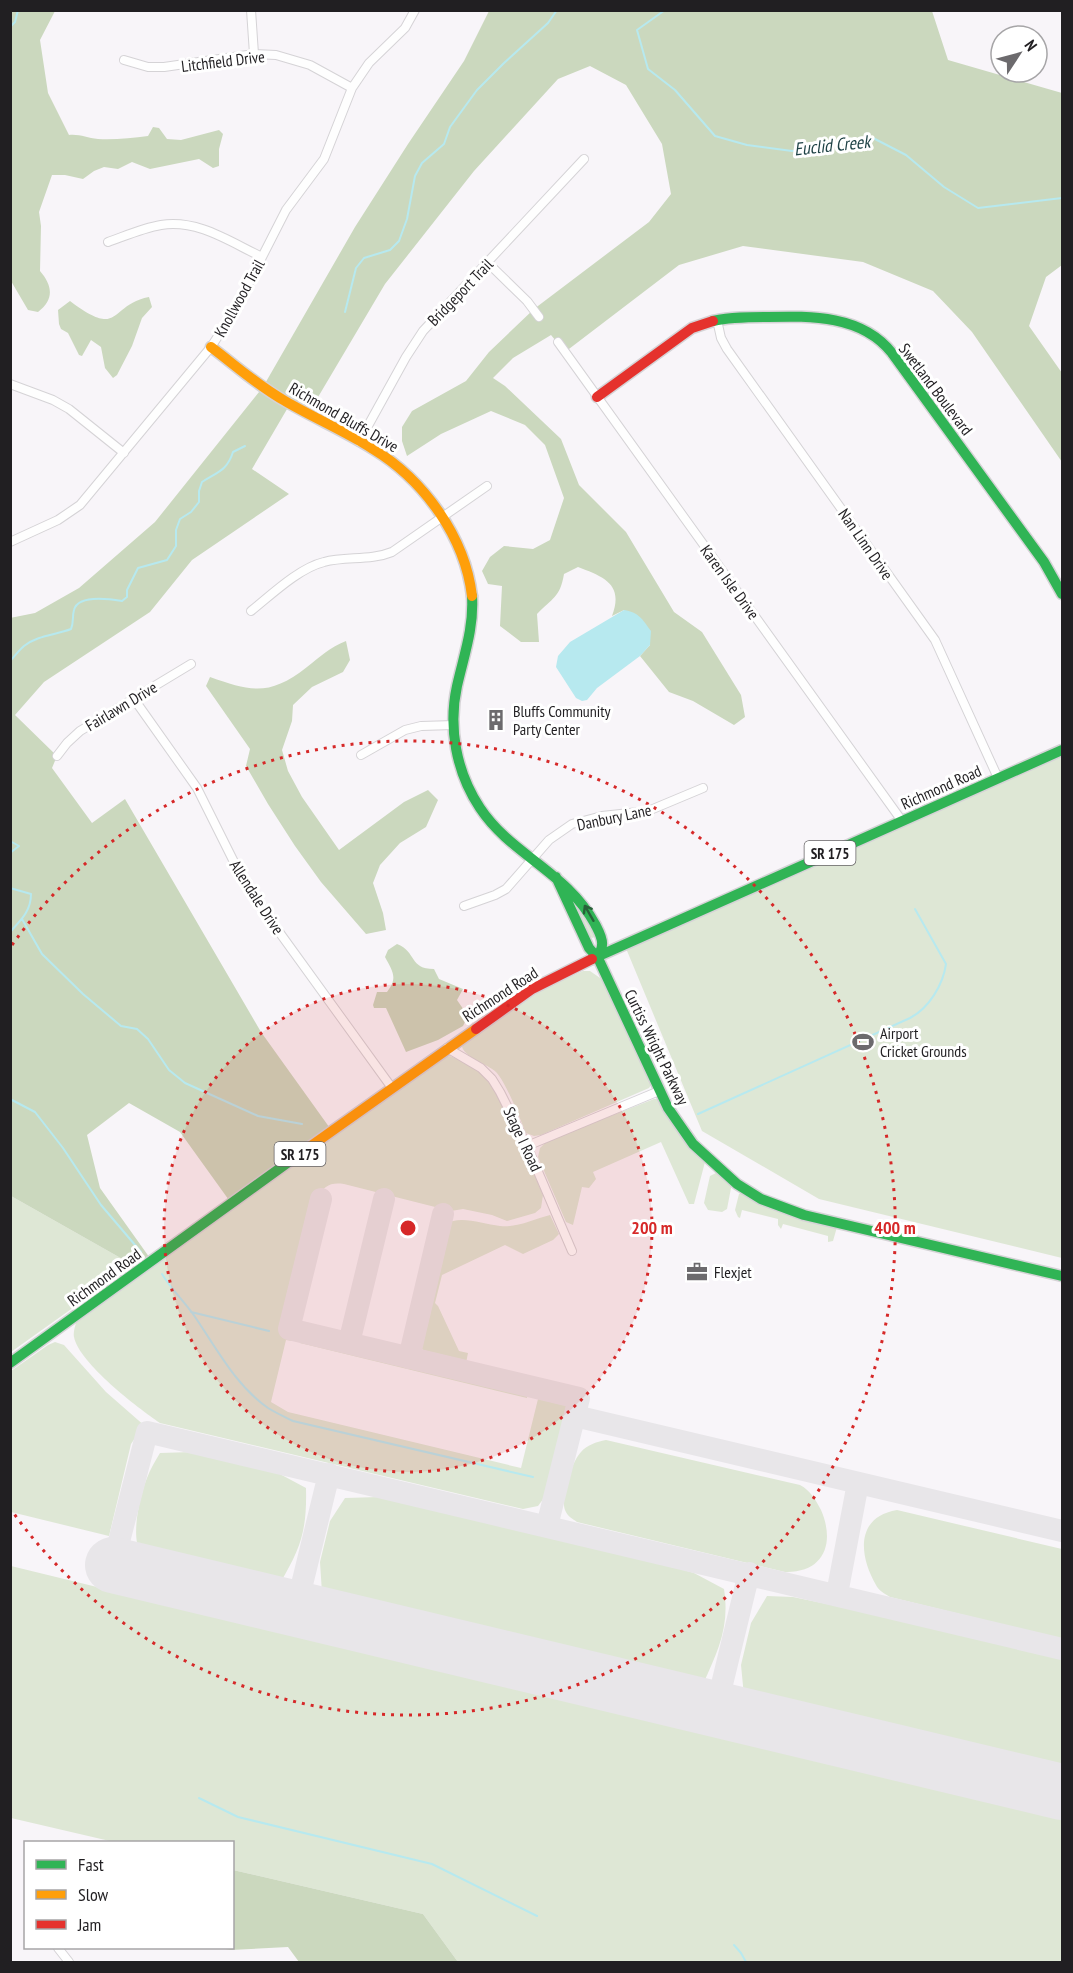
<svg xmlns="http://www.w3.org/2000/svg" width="1073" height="1973" font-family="'PT Sans Narrow',sans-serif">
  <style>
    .green { fill: #dee7d5 }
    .forest { fill: #cbd8be }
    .water { fill: #b7e9ef }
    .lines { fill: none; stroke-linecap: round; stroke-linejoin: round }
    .stream { stroke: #b7e9ef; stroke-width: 2 }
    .taxiway { stroke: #e8e6e9; stroke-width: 22 }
    .runway { stroke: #e8e6e9; stroke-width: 56 }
    .street-casing { stroke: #d5d3d6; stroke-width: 10 }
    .fast-casing { stroke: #d5d3d6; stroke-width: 13 }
    .slow-casing { stroke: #d5d3d6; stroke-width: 13 }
    .jam-casing { stroke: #d5d3d6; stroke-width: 13 }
    .street { stroke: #fefefe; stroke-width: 8 }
    .fast { stroke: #30b455; stroke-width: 10 }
    .slow { stroke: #ff9f0a; stroke-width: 10 }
    .jam { stroke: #e5322d; stroke-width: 10 }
    .oneway { stroke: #286239 }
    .ring { fill: none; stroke: #d62828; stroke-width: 3; stroke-dasharray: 3 6 }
    .labels { text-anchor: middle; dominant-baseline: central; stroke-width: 6; stroke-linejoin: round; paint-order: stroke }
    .shield { fill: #fff; stroke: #646264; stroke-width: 1.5 }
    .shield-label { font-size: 15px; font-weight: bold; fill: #211f22 }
    .street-label { font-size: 16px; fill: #211f22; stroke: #fff }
    .poi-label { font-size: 16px; fill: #211f22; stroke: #fff; text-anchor: start }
    .water-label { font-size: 18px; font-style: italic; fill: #1e4245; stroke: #fff }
    .centre { fill: #d62828; stroke: #fff; stroke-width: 3 }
    .ring-label { font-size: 18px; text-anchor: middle; font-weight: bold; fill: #d62828; stroke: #fff; stroke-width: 6; stroke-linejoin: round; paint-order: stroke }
  </style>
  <rect width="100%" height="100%" fill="#f8f5f9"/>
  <path class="green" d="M1062,750V1258L819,1199L702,1131L625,946Z
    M565,888L589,921L595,936L593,938L590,937Z
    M583,971H590L603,980L651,1085L649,1088L541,1135L534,1136L526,1133C519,1117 507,1084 496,1072C486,1063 467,1059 462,1047L464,1044L543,989Z
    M450,1056L473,1066L490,1081L504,1104L543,1195L541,1208L535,1213L507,1221L492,1215L463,1209L451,1211L344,1184C330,1182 324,1186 317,1198L288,1330L294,1335L292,1341L286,1340L271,1402L288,1412L521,1468L538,1399L547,1395L565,1399L567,1408L544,1498L538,1506L523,1509L160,1423C138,1408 79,1363 74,1337C73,1332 75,1327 76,1323L441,1059Z
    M654,1099H659L705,1162L694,1204H689L661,1142L593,1172L596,1179L589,1188L582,1187L573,1225L566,1222L538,1157L540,1148L547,1141Z
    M718,1172L732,1183L727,1209L722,1212L708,1210L704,1203L710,1176Z
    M743,1192L837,1227L833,1241L828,1242V1236L783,1224L781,1229L778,1225V1219L742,1210L740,1218L738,1217L735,1210L739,1194Z
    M11,1196L133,1265L11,1352Z
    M550,1215L559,1234L553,1240L523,1254L505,1245L442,1275L435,1303L438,1306L459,1351L468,1353L465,1368C443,1362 420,1363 419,1335L445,1224C461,1215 482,1224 500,1226C517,1228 534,1219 550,1215Z
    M308,1338L522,1389L527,1393V1398L300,1343L302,1339Z
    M55,1342L64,1345L106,1392L146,1427L139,1432L131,1444L109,1536L11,1512V1371L48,1345Z
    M606,1440L800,1485C811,1491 815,1499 821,1510C835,1542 825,1573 785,1572L577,1522C573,1519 567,1516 565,1510C560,1497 572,1461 581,1452C587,1445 596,1442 606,1440Z
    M192,1452L278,1473L306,1488C307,1530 301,1548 280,1583L141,1552C130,1539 140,1494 147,1478C150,1470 155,1461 160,1453Z
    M379,1497L592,1544L694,1573L724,1589C730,1626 718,1651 703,1684L322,1593L320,1562L330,1521L345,1498Z
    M897,1510L1062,1549V1639L890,1597C885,1594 878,1590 876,1585C859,1556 855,1517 897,1510Z
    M11,1566L97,1587L99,1580L1062,1811V1962H458L423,1914L233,1870L232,1842H114L11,1818Z
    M767,1596L793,1597L832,1605L1062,1658V1771L744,1696L741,1665L751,1623Z"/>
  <path class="forest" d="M10,11H55L40,40L48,93L69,135C80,134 87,138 98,139C114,140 132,138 148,136L153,127L159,128L167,139L181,140L219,130L223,134L219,149V166L213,168L199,159L150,169L132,162L118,169L104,167L94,171L83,179L65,175H52L39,212L41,226L40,271C52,285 55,299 38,312L28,310L11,281Z
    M489,11H932L948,60L1062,93V265L1046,277L1029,326L1062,373V462L972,332L933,291L863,262L743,246L679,265L565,352L551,335L513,358L493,378L505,386L561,439L579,485L626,532L674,612L702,632L741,695L745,717L734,725L693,701L669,692L640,656L650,645L624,610L612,616C624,584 604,577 578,567L564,574C560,598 552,598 537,614L539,642H521L500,626L502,586L488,584L482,571L490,557L504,546L533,549L550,540L564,498L545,445L525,425L491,411L441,434L407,456L402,441V427L412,411L466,381L489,352L534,309L649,222L671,194L662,144L626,85L590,66L558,79L474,171L385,284L308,414L290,404L252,469L289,494L192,560L150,612L44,682L15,715L57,756L52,768L92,823L125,799L261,1032L332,1131L231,1203L180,1132L129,1103L87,1135L100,1188L152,1261L140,1269L11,1196L10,618L35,613L79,588L155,522L263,387L355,227L408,144L464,61Z
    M149,297L152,307L142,318L132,346L117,375L113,378L105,368L101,347L91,340L82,356L79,355L68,333L61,329L59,324L58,310L70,301C122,340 108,305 149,297Z
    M346,641L350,660L343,672L312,687L293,705L292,721L282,750L288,771L302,797L339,850L404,802L428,790L438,800L426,827L400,843L380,865L373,883L383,913L386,930L366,934L321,882L295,846L268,804L246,766L250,749L206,686L210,677C252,692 270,696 307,667C320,657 330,647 346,641Z
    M397,944C417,952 409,969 434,969L439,979L463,989L457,1000L468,1016L463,1026L438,1040L406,1052L386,1008H374L373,1005L377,992H387C398,978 393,972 385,957L388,950Z
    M233,1870L423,1914L458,1962H299L288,1947L231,1950L220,1948H232Z"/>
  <path class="water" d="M624,610C640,613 642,619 651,631L650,645L640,656L597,688L587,700L582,701L576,698L556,667L558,656L570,642Z"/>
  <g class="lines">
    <path class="stream" d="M665,10L637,30L648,69L675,90L715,136L747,145L792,151L873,138L906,155L944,187L978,208L1062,198
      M10,27L15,22L18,10
      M345,312L356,268L364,258L390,250L399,241L407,219L415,176L422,163L444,144L450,127L477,90L504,63L548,23L557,10
      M10,661C15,656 19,650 24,646C38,635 56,635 71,629C74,622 72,617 74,610C78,594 110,599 122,601L127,597V590L138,568L167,560L176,546V530L180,519L191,512L199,502V491L202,482C217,472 227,471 233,452L245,446
      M10,841L19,846L10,853
      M10,888L31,894C31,911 21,920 10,932
      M22,919L42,954L83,994L121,1026L137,1029L148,1039L169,1070L185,1083L258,1116L302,1124
      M10,1099L35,1112L63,1148L101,1205L141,1252
      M698,1114L910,1018C929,1008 943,985 946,964L915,909
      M162,1274C171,1289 183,1300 193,1314C216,1347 235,1385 268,1408C276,1413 285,1417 293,1421L533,1477
      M191,1312L269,1331
      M199,1798L238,1817L432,1864L537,1916
      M734,1945L741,1953L746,1962"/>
    <path class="taxiway" d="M321,1199L289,1329L579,1398L547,1526
      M349,1343L384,1199
      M409,1358L443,1214
      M575,1416L1062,1531
      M113,1565L147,1432L1062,1649
      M837,1594L858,1483
      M296,1609L329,1474
      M716,1709L749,1573"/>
    <path class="runway" d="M113,1565L1062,1792"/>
    <defs>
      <path id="street" d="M251,10L254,54
        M124,60L148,67H164L254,54L276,55L310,65L352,88
        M108,242C125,236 143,228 161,225C198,219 230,242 262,257
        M488,263L527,301L539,317
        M717,320L721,338L727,349L935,640L998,778
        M558,342L902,821
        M10,384L53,400L69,409L124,453
        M359,442L406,357L423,331L584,159
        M10,542L58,520L80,505L211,347L235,310L286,210L324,159L352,88L369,63L405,28L415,10
        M251,611C271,595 299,568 324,562C346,556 370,561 392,552L487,486
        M134,699L197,788L238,870L256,900L392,1088
        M361,755L405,730L421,726L454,725
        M57,756L67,743L80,731L191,664
        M464,906L495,895L506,889L549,840L572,824L602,816L648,811L703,788
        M447,1048L481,1068L492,1079L500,1092L527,1146L572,1251
        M527,1146L659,1091
        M58,1948L69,1962"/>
      <path id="fast" d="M713,321C731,317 749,317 768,317C811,316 862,315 892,353L1044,562L1062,594
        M472,596C474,628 464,655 457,686C448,727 456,772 480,808C511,855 567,872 595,924C598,930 603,938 602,945C602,949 599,954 598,958
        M556,877L589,948L598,958L668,1108L693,1144L737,1184L761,1199L804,1215L1062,1276
        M592,959L1062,750
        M10,1363L308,1148"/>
      <path id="slow" d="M211,347C235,365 258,386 285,401C314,418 345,431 373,449C424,480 465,537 472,596
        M308,1148L476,1029"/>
      <path id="jam" d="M597,397L692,328L713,321
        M476,1029L532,989L592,959"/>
    </defs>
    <use href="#street" class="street-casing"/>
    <use href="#fast" class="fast-casing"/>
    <use href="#slow" class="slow-casing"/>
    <use href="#jam" class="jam-casing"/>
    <use href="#street" class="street"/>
    <use href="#fast" class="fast"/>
    <use href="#slow" class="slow"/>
    <use href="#jam" class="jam"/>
  </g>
  <defs><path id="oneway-shaft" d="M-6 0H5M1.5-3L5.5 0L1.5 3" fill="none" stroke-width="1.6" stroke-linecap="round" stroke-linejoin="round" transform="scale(1.5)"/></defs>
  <use class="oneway" href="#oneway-shaft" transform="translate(589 913) rotate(-120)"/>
  <circle cx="408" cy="1228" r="244" fill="#d62828" fill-opacity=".12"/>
  <g class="ring">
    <circle cx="408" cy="1228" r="244"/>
    <path d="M12 945A487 487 0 1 1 12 1511"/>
  </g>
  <defs>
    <symbol id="building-bare" viewBox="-9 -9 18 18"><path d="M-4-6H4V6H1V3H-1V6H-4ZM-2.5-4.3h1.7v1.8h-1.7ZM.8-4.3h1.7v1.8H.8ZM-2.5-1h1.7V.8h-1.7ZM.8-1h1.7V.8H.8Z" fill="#6c6a6d" stroke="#fff" stroke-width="2.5" paint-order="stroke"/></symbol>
    <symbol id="stadium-bare" viewBox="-9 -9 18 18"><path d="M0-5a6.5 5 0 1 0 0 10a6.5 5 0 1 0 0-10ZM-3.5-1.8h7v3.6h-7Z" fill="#6c6a6d" stroke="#fff" stroke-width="2.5" paint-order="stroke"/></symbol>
    <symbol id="office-bare" viewBox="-9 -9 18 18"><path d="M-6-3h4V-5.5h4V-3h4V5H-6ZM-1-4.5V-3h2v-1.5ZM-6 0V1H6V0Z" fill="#6c6a6d" stroke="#fff" stroke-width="2.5" paint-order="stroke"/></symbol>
  </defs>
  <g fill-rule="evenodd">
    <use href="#building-bare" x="481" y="705" width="30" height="30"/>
    <use href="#stadium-bare" x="848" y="1027" width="30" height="30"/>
    <use href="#office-bare" x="682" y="1257" width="30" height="30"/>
  </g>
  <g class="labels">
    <g class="shield">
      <rect x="804.5" y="841" width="51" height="24" rx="4.5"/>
      <rect x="274.5" y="1142" width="51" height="24" rx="4.5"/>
    </g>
    <g class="shield-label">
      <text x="830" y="853">SR 175</text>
      <text x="300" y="1154">SR 175</text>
    </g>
    <g class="street-label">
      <text transform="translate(223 61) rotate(-7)">Litchfield Drive</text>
      <text transform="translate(460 292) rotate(-46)">Bridgeport Trail</text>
      <text transform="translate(239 298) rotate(-61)">Knollwood Trail</text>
      <text transform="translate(936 389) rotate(53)">Swetland Boulevard</text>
      <text transform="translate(344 417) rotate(30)">Richmond Bluffs Drive</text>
      <text transform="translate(866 544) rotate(55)">Nan Linn Drive</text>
      <text transform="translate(730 582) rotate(54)">Karen Isle Drive</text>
      <text transform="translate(121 706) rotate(-31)">Fairlawn Drive</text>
      <text transform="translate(941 787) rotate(-24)">Richmond Road</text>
      <text transform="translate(614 817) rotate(-12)">Danbury Lane</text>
      <text transform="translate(257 897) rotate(57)">Allendale Drive</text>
      <text transform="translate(500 994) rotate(-33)">Richmond Road</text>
      <text transform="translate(657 1047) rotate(64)">Curtiss Wright Parkway</text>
      <text transform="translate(523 1139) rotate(65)">Stage I Road</text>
      <text transform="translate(104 1277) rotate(-36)">Richmond Road</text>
    </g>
    <g class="poi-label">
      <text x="513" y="711">Bluffs Community<tspan x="513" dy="18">Party Center</tspan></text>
      <text x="880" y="1033">Airport<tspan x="880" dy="18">Cricket Grounds</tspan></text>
      <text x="714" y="1272">Flexjet</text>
    </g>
    <g class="water-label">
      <text transform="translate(832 145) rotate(-6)">Euclid Creek</text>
    </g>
  </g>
  <circle cx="408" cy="1228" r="9" class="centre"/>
  <g class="ring-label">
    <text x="652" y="1234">200 m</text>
    <text x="895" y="1234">400 m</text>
  </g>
  <rect width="1073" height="1973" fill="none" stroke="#211f22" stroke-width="24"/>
  <rect x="24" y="1841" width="210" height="108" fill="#ffffff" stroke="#a6a5a7" stroke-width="1.5"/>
  <rect x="36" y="1860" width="30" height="9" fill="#30b455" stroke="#a6a5a7" stroke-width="1.5"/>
  <text x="78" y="1871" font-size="18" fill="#211f22">Fast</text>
  <rect x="36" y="1890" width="30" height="9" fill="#ff9f0a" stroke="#a6a5a7" stroke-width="1.5"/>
  <text x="78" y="1901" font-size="18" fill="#211f22">Slow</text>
  <rect x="36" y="1920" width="30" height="9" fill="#e5322d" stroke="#a6a5a7" stroke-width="1.5"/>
  <text x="78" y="1931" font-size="18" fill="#211f22">Jam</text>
  <g transform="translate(1019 54) rotate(54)"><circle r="28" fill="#ffffff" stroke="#a6a5a7" stroke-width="1.5"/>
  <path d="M0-4.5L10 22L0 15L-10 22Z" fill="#6c6a6d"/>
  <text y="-9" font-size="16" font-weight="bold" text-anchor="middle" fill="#211f22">N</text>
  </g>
</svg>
